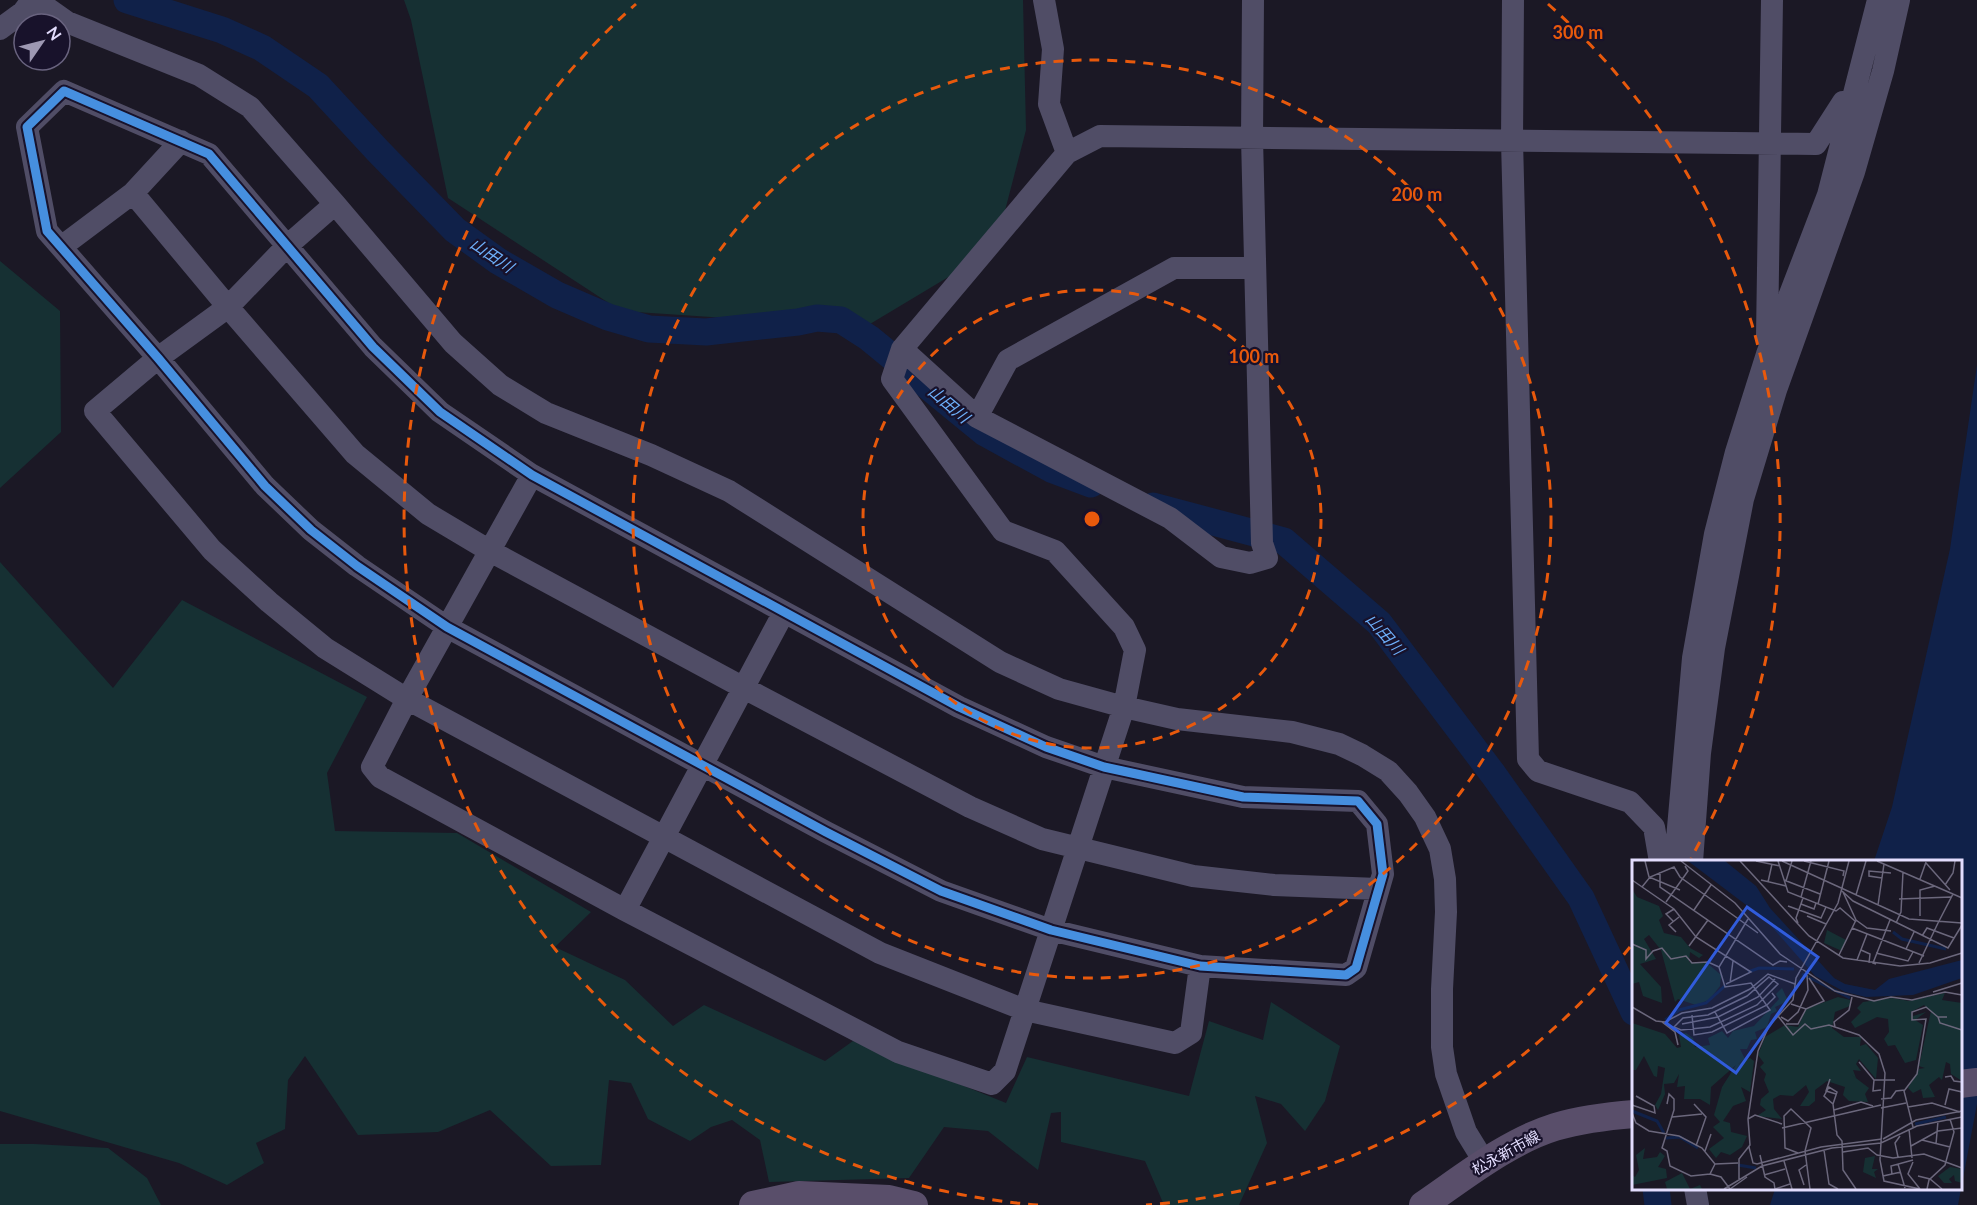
<svg xmlns="http://www.w3.org/2000/svg" width="1977" height="1205" viewBox="0 0 1977 1205" font-family="Lato,'Noto Sans JP',sans-serif">
  <rect width="100%" height="100%" fill="#1b1825"/>
  <path fill="#163033" d="M 404,0 L 1023,0 L 1026,130 L 995,249 L 865,327 L 621,311 L 448,198 L 411,20 Z
    M 0,261 L 60,311 L 61,432 L 0,488 Z
    M 0,562 L 113,688 L 182,600 L 367,697 L 327,773 L 335,831 L 457,833 L 591,912 L 555,947 L 625,980 L 673,1026 L 704,1005 L 825,1061 L 853,1041 L 1006,1103 L 1027,1057 L 1189,1096 L 1209,1021 L 1263,1040 L 1271,1002 L 1340,1046 L 1325,1101 L 1305,1131 L 1281,1104 L 1255,1096 L 1267,1143 L 1239,1205 L 1164,1205 L 1145,1161 L 1061,1142 L 1061,1112 L 1051,1113 L 1038,1170 L 988,1131 L 944,1127 L 909,1178 L 769,1182 L 760,1140 L 732,1120 L 711,1127 L 690,1141 L 648,1119 L 631,1083 L 609,1080 L 601,1165 L 551,1166 L 490,1110 L 438,1132 L 358,1135 L 305,1056 L 288,1080 L 285,1129 L 256,1143 L 264,1163 L 227,1185 L 179,1163 L 0,1111 Z
    M 0,1144 L 34,1144 L 108,1148 L 147,1178 L 161,1205 L 0,1205 Z"/>
  <path fill="#102149" d="M 1977,365 L 1977,1104 L 1958,1205 L 1770,1205 L 1775,1189 L 1960,1188 L 1960,862 L 1874,861 L 1892,807 L 1950,549 Z"/>
  <g fill="none" stroke-linecap="round" stroke-linejoin="round">
    <path stroke="#102149" stroke-width="27" d="M 127,0 L 222,30 L 262,48 L 318,86 L 378,151 L 455,230 L 498,261 L 557,295 L 608,317 L 649,329 L 706,332 L 798,322 L 817,318 L 841,320 L 869,338 L 985,433 L 1051,469 L 1091,484
      M 1153,506 L 1284,541 L 1379,623 L 1493,774 L 1581,898 L 1634,1012
      M 1656,1188 L 1658,1205"/>
    <path stroke="#504d66" stroke-width="22" d="M 36,0 L 67,22 L 199,75 L 250,107 L 335,204 L 453,343 L 500,385 L 546,413 L 651,455 L 729,491 L 1000,662 L 1059,689 L 1124,707 L 1177,719 L 1292,732 L 1339,744 L 1362,755 L 1388,771 L 1408,793 L 1425,817 L 1440,849 L 1445,879 L 1446,912 L 1442,989 L 1442,1047 L 1446,1074 L 1466,1132 L 1485,1163
      M 1044,0 L 1053,49 L 1049,104 L 1067,153
      M 1513,0 L 1512,141 L 1528,759 L 1538,771 L 1630,802 L 1654,827 L 1660,862
      M 0,29 L 23,12 L 32,0
      M 64,91 L 209,154 L 373,347 L 440,412 L 532,475 L 959,707 L 1046,747 L 1104,767 L 1243,797 L 1358,801 L 1377,824 L 1383,874 L 1356,968 L 1346,975 L 1200,966 L 1051,930 L 941,891 L 826,832 L 447,627 L 357,566 L 311,530 L 265,486 L 158,358 L 47,231 L 27,127 Z
      M 133,193 L 228,307 L 355,454 L 428,514 L 490,551 L 744,688 L 970,807 L 1042,839 L 1193,876 L 1274,885 L 1378,889
      M 335,204 L 287,246 L 228,307 L 158,358 L 95,411 L 212,550 L 269,602 L 325,648 L 407,699 L 880,953 L 1025,1010 L 1175,1043 L 1191,1033 L 1200,966
      M 61,247 L 133,193 L 181,141
      M 1767,337 L 1772,0
      M 902,349 L 977,417 L 1170,518 L 1221,557 L 1250,563 L 1267,558 L 1262,543 L 1252,138 L 1253,0
      M 977,417 L 1008,360 L 1174,268 L 1255,268
      M 532,475 L 407,699 L 372,767 L 380,777 L 625,910 L 898,1052 L 992,1084 L 1005,1071 L 1124,707 L 1135,650 L 1124,627 L 1055,551 L 1003,531 L 892,379 L 902,349 L 1067,153 L 1100,136 L 1816,144 L 1843,102 L 1852,103
      M 1675,862 L 1693,658 L 1715,534 L 1736,452 L 1767,354 L 1828,195 L 1878,0
      M 1692,862 L 1700,753 L 1714,648 L 1743,499 L 1776,390 L 1854,172 L 1883,71 L 1899,0
      M 625,910 L 784,612
      M 1695,1188 L 1698,1205"/>
    <path stroke="#594e6a" stroke-width="28" d="M 1960,1084 L 1977,1082
      M 753,1205 L 799,1195 L 889,1199 L 914,1205
      M 1423,1205 C 1464,1177 1507,1142 1555,1127 C 1579,1120 1608,1116 1634,1114"/>
    <defs>
      <path id="cycleway" d="M 64,91 L 209,154 L 373,347 L 440,412 L 532,475 L 959,707 L 1046,747 L 1104,767 L 1243,797 L 1358,801 L 1377,824 L 1383,874 L 1356,968 L 1346,975 L 1200,966 L 1051,930 L 941,891 L 826,832 L 447,627 L 357,566 L 311,530 L 265,486 L 158,358 L 47,231 L 27,127 Z"/>
    </defs>
    <use href="#cycleway" stroke="#18122b" stroke-width="13"/>
    <use href="#cycleway" stroke="#468fdf" stroke-width="9"/>
  </g>
  <g fill="none" stroke="#e8590c" stroke-width="3" stroke-dasharray="10 8">
    <circle cx="1092" cy="519" r="229"/>
    <circle cx="1092" cy="519" r="459"/>
    <path d="M1630 947A688 688 0 0 1 1146 1205M1038 1205A688 688 0 0 1 636 4M1548 4A688 688 0 0 1 1691 858"/>
  </g>
  <g text-anchor="middle" stroke-width="4.5" stroke-linejoin="round" paint-order="stroke">
    <g font-size="15" fill="#e3ddfe" stroke="#18122b">
      <text transform="translate(1506 1153) rotate(-29)" y="5">松永新市線</text>
    </g>
    <g font-size="16" font-style="italic" fill="#6eb0fb" stroke="#18122b">
      <text transform="translate(492 255) rotate(34)" y="6">山田川</text>
      <text transform="translate(949 404) rotate(40)" y="6">山田川</text>
      <text transform="translate(1385 634) rotate(49)" y="6">山田川</text>
    </g>
  </g>
  <g transform="translate(1632 860)">
    <rect width="330" height="330" fill="#1b1825"/>
    <path d="M 0,29 L 5,37 L 27,46 L 31,56 L 27,60 L 32,73 L 49,77 L 58,88 L 71,95 L 67,98 L 58,92 L 57,102 L 75,103 L 89,115 L 88,126 L 77,140 L 64,145 L 46,139 L 43,142 L 29,90 L 17,75 L 12,79 L 24,99 L 8,104 L 29,127 L 30,143 L 11,136 L 7,122 L 0,124 ZM 195,70 L 214,80 L 210,91 L 192,83 ZM 150,128 L 156,141 L 143,147 L 145,151 L 139,154 L 135,167 L 123,172 L 125,179 L 119,180 L 115,189 L 108,189 L 113,199 L 106,204 L 118,198 L 122,201 L 118,232 L 109,227 L 114,241 L 101,246 L 91,261 L 98,263 L 99,272 L 115,276 L 110,287 L 98,295 L 89,292 L 84,298 L 77,289 L 92,278 L 81,267 L 88,262 L 82,255 L 90,227 L 104,205 L 79,227 L 78,245 L 68,239 L 52,239 L 53,226 L 45,227 L 47,214 L 42,223 L 32,224 L 33,234 L 26,250 L 23,245 L 29,234 L 33,208 L 26,206 L 25,217 L 22,216 L 12,196 L 4,210 L 0,210 L 0,163 L 33,174 L 45,188 L 49,187 L 47,175 L 54,173 L 61,178 L 63,187 L 78,185 L 76,178 L 90,171 L 96,178 L 101,171 L 122,166 L 147,139 L 144,134 ZM 313,133 L 310,140 L 330,143 L 330,221 L 319,214 L 318,204 L 314,202 L 310,220 L 307,217 L 297,225 L 303,237 L 291,238 L 289,229 L 281,233 L 276,228 L 287,209 L 293,208 L 287,206 L 299,151 L 292,145 L 279,152 L 281,156 L 294,152 L 283,160 L 291,165 L 284,200 L 273,203 L 263,185 L 256,186 L 252,179 L 257,172 L 256,159 L 245,157 L 223,168 L 219,162 L 229,152 L 225,148 L 231,142 L 260,138 L 277,141 ZM 206,137 L 218,140 L 218,146 L 203,152 L 200,168 L 212,177 L 229,177 L 228,186 L 234,184 L 246,198 L 244,219 L 227,199 L 224,204 L 229,211 L 221,210 L 224,218 L 216,212 L 237,228 L 233,234 L 236,242 L 217,241 L 211,235 L 213,227 L 195,221 L 183,230 L 183,241 L 177,246 L 168,246 L 177,232 L 174,225 L 161,236 L 148,235 L 141,239 L 142,249 L 150,259 L 125,256 L 134,250 L 128,245 L 129,239 L 137,232 L 132,220 L 134,214 L 128,207 L 132,203 L 126,195 L 133,177 L 153,165 L 166,167 L 174,149 ZM 13,288 L 11,299 L 25,297 L 28,292 L 33,296 L 26,307 L 34,309 L 35,318 L 0,325 L 0,315 L 3,317 L 7,310 L 4,295 ZM 243,296 L 240,309 L 246,309 L 242,312 L 244,318 L 231,312 L 233,298 ZM 318,307 L 330,309 L 330,323 L 323,321 L 322,315 L 317,319 L 320,323 L 312,323 L 306,316 ZM 50,313 L 58,329 L 68,325 L 70,329 L 35,329 L 33,322 Z" fill="#163033"/>
    <path d="M 56,1 L 93,1 L 124,26 L 138,48 L 202,118 L 213,124 L 243,130 L 257,119 L 330,100 L 330,118 L 281,135 L 234,137 L 213,132 L 183,116 L 134,60 Z" fill="#102149"/>
    <path fill="none" stroke="#102149" stroke-width="3" d="M 261,72 L 270,79 L 314,89M 116,112 L 127,108 L 162,109M 170,114 L 218,138M 33,160 L 47,150 L 74,143 L 94,125M 0,251 L 25,261 L 32,273M 283,264 L 314,257M 34,278 L 48,277 L 66,288M 106,305 L 124,308"/>
    <path fill="none" stroke="#6b677c" stroke-width="1.5" d="M 13,1 L 17,17 L 48,30M 49,1 L 103,43 L 148,94 L 203,131 L 242,141 L 259,137 L 280,140 L 313,132 L 330,135M 108,1 L 177,76 L 211,98 L 268,106 L 298,103 L 330,93M 124,1 L 148,6M 146,1 L 156,32 L 204,51 L 208,48 L 223,61M 150,1 L 277,59 L 330,63M 172,1 L 212,11 L 211,16M 245,1 L 321,34M 294,3 L 318,30M 28,12 L 28,27 L 141,105 L 148,101 L 155,102M 250,18 L 237,16 L 237,11 L 259,13M 288,19 L 294,2M 0,20 L 42,49 L 64,77 L 119,112 L 94,124M 129,20 L 154,26M 152,20 L 188,34M 154,21 L 160,1M 136,22 L 140,4M 313,25 L 321,13 L 323,1M 10,27 L 18,17 L 42,7 L 48,17 L 126,73M 210,31 L 221,41 L 316,88 L 330,65M 224,35 L 234,1M 169,37 L 179,1M 267,39 L 319,37M 34,42 L 56,11 L 53,6M 169,44 L 182,49 L 184,43M 186,44 L 197,1M 246,45 L 252,4M 156,46 L 189,58 L 194,47M 62,50 L 79,25M 175,56 L 194,64M 288,56 L 288,30 L 303,26M 224,60 L 235,68 L 259,71M 41,61 L 34,54 L 42,49M 166,63 L 164,58 L 171,38M 264,63 L 269,52 L 271,12M 306,63 L 321,34 L 330,38M 220,68 L 292,96M 44,72 L 37,65 L 47,57M 290,76 L 295,68 L 322,78M 0,84 L 14,90 L 14,99 L 21,91 L 30,88 L 39,99 L 54,96 L 60,103 L 76,102 L 87,107M 57,86 L 76,60M 274,89 L 282,72M 229,90 L 238,94 L 237,103M 244,93 L 276,101 L 281,92M 207,95 L 224,60 L 211,32M 225,100 L 235,74M 287,103 L 306,63M 244,104 L 241,103 L 258,60M 137,117 L 146,124 L 125,145 L 78,167 L 49,170 L 42,167 L 51,158 L 76,155 L 115,136 ZM 98,123 L 101,101M 301,132 L 330,123M 159,144 L 174,149 L 192,141 L 177,118M 0,147 L 24,161 L 33,162 L 50,153 L 80,148 L 118,129 L 136,114 L 163,124M 83,152 L 95,173 L 138,150 L 119,123 L 93,127 L 87,107 L 116,59M 60,155 L 62,175 L 80,172 L 135,145 L 143,137 L 140,133M 146,156 L 161,175 L 173,164 L 179,169 L 197,165 L 227,175 L 247,194 L 253,213 L 248,300 L 252,321 L 288,329M 149,157 L 156,161 L 166,152 L 176,130 L 175,115M 306,157 L 308,163 L 330,170M 30,162 L 43,172 L 46,185M 50,164 L 86,157 L 126,137 L 143,119M 154,164 L 166,164 L 174,149M 203,167 L 202,162 L 217,150 L 220,137M 227,202 L 242,220 L 241,231 L 249,230M 313,217 L 319,216 L 322,221 L 330,222M 198,219 L 194,231 L 204,234M 242,220 L 263,220M 249,239 L 259,238 L 264,231 L 273,230M 35,244 L 37,234 L 42,239 L 42,250 L 30,288 L 35,291 L 38,306 L 59,316 L 78,314M 62,244 L 74,257 L 64,286M 201,244 L 205,232 L 197,227 L 192,236 L 201,244 L 205,275 L 210,281 L 211,310 L 224,329M 0,245 L 23,253 L 22,246 L 4,236M 313,245 L 317,229 L 330,232M 276,247 L 300,243 L 328,252M 249,248 L 274,243M 202,250 L 229,242 L 241,246M 0,253 L 4,263 L 17,271 L 47,276 L 70,288 L 83,304M 40,257 L 70,254M 116,259 L 123,255 L 150,264M 281,267 L 272,231 L 285,214 L 294,159 L 280,160 L 280,152 L 294,147 L 306,157 L 315,157M 150,268 L 249,245M 277,269 L 280,298M 251,279 L 284,260 L 330,251M 290,280 L 318,287M 304,284 L 306,261M 279,286 L 306,271 L 330,268M 117,287 L 121,303 L 125,304 L 189,287 L 250,279M 192,290 L 197,324 L 206,329M 73,291 L 79,274M 211,292 L 236,288 L 245,295 L 261,298 L 292,294 L 330,308M 166,293 L 153,288 L 152,256 L 159,249 L 179,268 L 173,291 L 178,329M 128,295 L 133,317 L 142,323 L 143,329 L 158,324M 266,297 L 263,283 L 268,276M 152,301 L 160,329M 281,302 L 276,314 L 288,329M 83,304 L 78,314 L 89,317 L 98,329M 83,304 L 106,303M 266,304 L 273,328M 260,314 L 259,306 L 281,300M 132,315 L 153,309M 251,316 L 269,312M 286,316 L 298,319 L 310,329M 107,319 L 107,299 L 118,285 L 116,259 L 126,191 L 137,166 L 161,140 L 164,118 L 206,43 L 217,1M 172,325 L 167,310 L 174,305M 92,329 L 130,306 L 200,288 L 249,283 L 285,266 L 330,257M 98,329 L 115,317M 295,329 L 297,320 L 313,305 L 322,272 L 318,259"/>
    <path fill="#315cdc" fill-opacity="0.15" stroke="#315cdc" stroke-width="3" d="M 115,47 L 186,97 L 104,213 L 34,163 Z"/>
    <rect width="330" height="330" fill="none" stroke="#e3ddfe" stroke-width="3"/>
  </g>
  <circle cx="1092" cy="519" r="9" fill="#e8590c" stroke="#18122b" stroke-width="3"/>
  <g font-size="18" text-anchor="middle" font-weight="bold" fill="#e8590c" stroke="#18122b" stroke-width="4.5" stroke-linejoin="round" paint-order="stroke">
    <text x="1578" y="39">300 m</text>
    <text x="1417" y="201">200 m</text>
    <text x="1254" y="363">100 m</text>
  </g>
  <g transform="translate(42 42) rotate(55)"><circle r="28" fill="#18122b" stroke="#69637f" stroke-width="1.5"/>
  <path d="M0-4.5L10 22L0 15L-10 22Z" fill="#9d98b2"/>
  <text y="-9" font-size="16" font-weight="bold" text-anchor="middle" fill="#e3ddfe">N</text>
  </g>
</svg>
